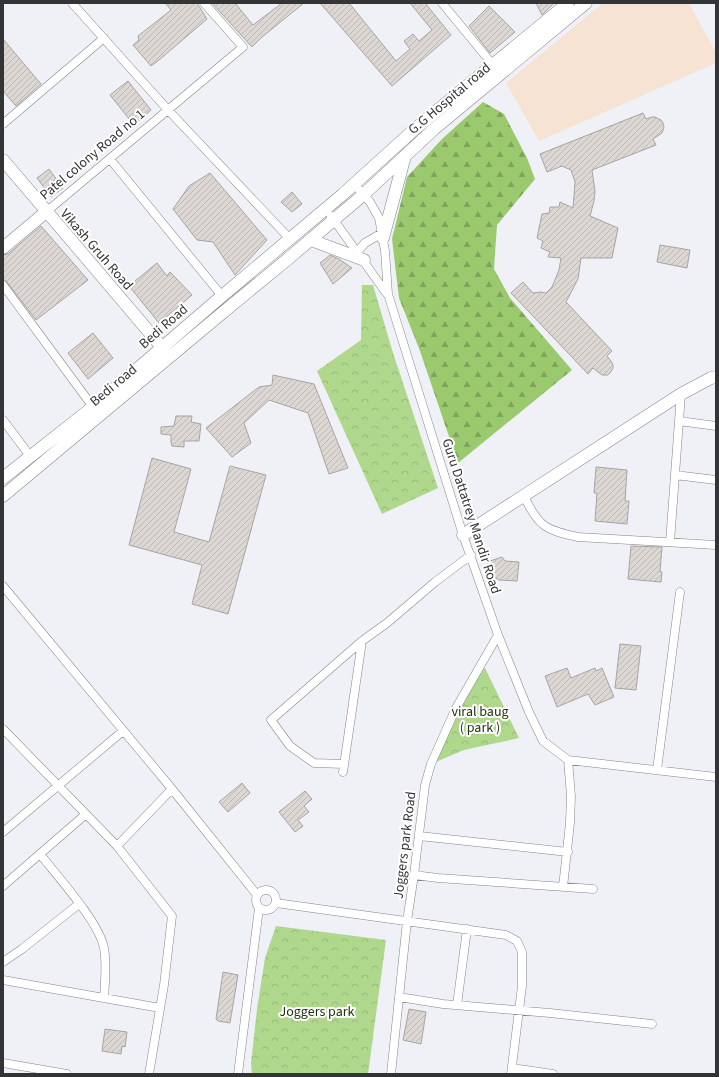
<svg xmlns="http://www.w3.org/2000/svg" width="719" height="1077" viewBox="0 0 719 1077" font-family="'Source Sans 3',sans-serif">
  <defs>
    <pattern id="forest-firs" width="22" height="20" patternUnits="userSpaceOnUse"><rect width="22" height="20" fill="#9ac96e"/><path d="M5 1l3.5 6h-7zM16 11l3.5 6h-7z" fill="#7ea45b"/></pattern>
    <pattern id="park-crowns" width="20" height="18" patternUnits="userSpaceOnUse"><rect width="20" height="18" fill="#b0d88d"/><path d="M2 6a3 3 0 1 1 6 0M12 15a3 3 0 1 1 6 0" fill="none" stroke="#98ba7a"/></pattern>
    <pattern id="building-hatch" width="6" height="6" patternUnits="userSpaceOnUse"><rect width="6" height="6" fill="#dcd7d3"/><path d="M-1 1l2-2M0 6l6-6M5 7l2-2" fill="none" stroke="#bdb9b6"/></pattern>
  </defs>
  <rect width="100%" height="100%" fill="#eff1f7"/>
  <path fill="#f7e3d4" d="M 603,3 L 689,3 L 716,53 L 716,63 L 539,141 L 506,83 Z"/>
  <path fill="url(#forest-firs)" d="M 483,102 L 504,114 L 527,158 L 535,179 L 497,225 L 494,269 L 510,298 L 572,370 L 458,463 L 420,351 L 399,298 L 392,239 L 407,177 L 442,139 Z"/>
  <path fill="url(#park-crowns)" d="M 362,285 L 373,285 L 393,353 L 438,488 L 382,514 L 317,371 L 361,340 Z
    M 485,668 L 519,738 L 464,750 L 431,764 L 463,697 Z
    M 276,926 L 386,940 L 368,1074 L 252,1074 L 251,1063 L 257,1009 L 265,958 Z"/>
  <path fill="url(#building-hatch)" stroke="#a9a4a1" d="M 165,3 L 197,3 L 207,19 L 159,60 L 151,66 L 133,45 L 139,40 L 138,36 L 171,10 Z
    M 212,3 L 235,3 L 253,25 L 282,3 L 304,3 L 262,37 L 252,47 Z
    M 320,3 L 349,3 L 396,61 L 410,49 L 404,41 L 413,34 L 419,41 L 432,30 L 410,3 L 425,3 L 451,35 L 392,86 Z
    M 536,3 L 554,3 L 542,15 Z
    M 489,6 L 515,32 L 490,53 L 469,26 Z
    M 3,39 L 41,84 L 16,106 L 3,91 Z
    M 128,81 L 151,110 L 134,125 L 110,95 Z
    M 643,113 L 646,119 L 652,117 L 655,117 L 661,120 L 663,123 L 664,127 L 662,133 L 653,139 L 656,145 L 592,170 L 595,191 L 594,201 L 590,216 L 618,228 L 612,258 L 581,258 L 578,279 L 566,302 L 612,351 L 607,356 L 613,364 L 613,368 L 610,373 L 608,375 L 602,375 L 593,368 L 588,374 L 511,293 L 523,282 L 533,293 L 541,292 L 546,293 L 552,287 L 559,270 L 561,258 L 548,257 L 550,252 L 541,248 L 543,241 L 537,238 L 542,214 L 549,213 L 550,207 L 559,207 L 560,202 L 573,208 L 575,182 L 571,170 L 562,166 L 547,172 L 540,154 Z
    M 49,169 L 63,188 L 51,197 L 37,178 Z
    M 210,173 L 267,240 L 235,275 L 213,242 L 197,240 L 173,209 L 189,186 Z
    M 292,192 L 302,204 L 292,212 L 281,202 Z
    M 41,226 L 88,280 L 36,320 L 7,282 L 3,279 L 3,255 L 8,254 Z
    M 660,245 L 690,250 L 687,268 L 657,262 Z
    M 330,255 L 339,259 L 352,268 L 333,284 L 320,263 Z
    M 157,263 L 167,276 L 170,272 L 192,295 L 159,323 L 129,286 Z
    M 93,333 L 113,358 L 88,379 L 68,353 Z
    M 273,375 L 314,384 L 348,468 L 329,474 L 308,413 L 269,400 L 244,423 L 251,443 L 232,457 L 206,428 L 259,387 L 272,385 Z
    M 176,416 L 192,416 L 191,422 L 201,424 L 199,441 L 184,441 L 184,447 L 172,446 L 171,442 L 171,435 L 161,434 L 161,427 L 174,426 Z
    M 152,458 L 191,469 L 174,532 L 209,542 L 230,466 L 266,475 L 228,614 L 192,604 L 202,565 L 129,545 Z
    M 596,467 L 627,470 L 625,501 L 629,501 L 627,524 L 595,521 L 597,493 L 594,493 Z
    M 631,546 L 662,547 L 660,572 L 662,572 L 661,582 L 628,579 Z
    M 502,557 L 505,561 L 519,562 L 517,581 L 499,580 L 494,577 L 487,562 Z
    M 620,644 L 641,646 L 636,690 L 615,688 Z
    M 567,668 L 571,678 L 595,668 L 596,671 L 602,668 L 614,697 L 595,705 L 588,694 L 557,707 L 545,676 Z
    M 242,783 L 250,793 L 228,812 L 219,802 Z
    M 305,791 L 312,799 L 304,806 L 309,812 L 298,820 L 303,826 L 295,832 L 279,812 Z
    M 223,972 L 238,975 L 230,1023 L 218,1021 L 216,1019 Z
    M 409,1009 L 426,1012 L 421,1044 L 403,1040 Z
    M 105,1029 L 127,1032 L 125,1047 L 122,1046 L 121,1054 L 102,1051 Z"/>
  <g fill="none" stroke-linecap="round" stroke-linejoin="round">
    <defs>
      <path id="street" d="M 72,3 L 168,110 L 290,239
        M 442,3 L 493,65
        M 3,124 L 104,38
        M 110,159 L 222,296
        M 354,184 L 370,202 L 379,218 L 385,251 L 388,294 L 463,535 L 498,635 L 529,712 L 543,741 L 568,760 L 716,777
        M 46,212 L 243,47 L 204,3
        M 331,216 L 387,294
        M 358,251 L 365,243 L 382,233
        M 3,285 L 93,407
        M 3,420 L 30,456
        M 679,421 L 716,426
        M 675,475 L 716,480
        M 524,496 C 538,526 545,530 578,537 L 716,545
        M 670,542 L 681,394
        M 3,586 L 172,789 L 257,895
        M 3,729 L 117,846 L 172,916 L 164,985 L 149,1074
        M 344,764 L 314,763 L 290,746 L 271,720 L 362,641 L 387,623 L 435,582 L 471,555
        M 657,770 L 680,592
        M 343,772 L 362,641
        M 3,832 L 123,731
        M 419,836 L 568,852
        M 117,846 L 172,789
        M 40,854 C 58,877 99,922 104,948 C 107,964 105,982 104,998
        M 414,875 L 438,878 L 593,889
        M 3,886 L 86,814
        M 563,887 L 570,823 L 571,796 L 568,760
        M256 900a10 10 0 1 1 20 0a10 10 0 1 1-20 0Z
        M 276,903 L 506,935 L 517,941 L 522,952 L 522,986 L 511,1074
        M 3,962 L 22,949 L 79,904
        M 3,980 L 160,1008
        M 399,997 L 443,1004 L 550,1013 L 652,1024
        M 457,1005 L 467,929
        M 3,1063 L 67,1074
        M 512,1068 L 553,1074
        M 238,1074 L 259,908
        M 391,1074 L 407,921 L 414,875 L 425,785 L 431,764 L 456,708 L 498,635"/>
      <path id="secondary" d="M 3,160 L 167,353
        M 383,238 L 405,156
        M 311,240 L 364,260
        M 3,248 L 46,212
        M 3,478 L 93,407 L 222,296 L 342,195 L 416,128 L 568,3
        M 3,496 L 221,314 L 289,258 L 363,195 L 434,129 L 586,3
        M 463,535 L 681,394 L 711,378 L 716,377"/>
    </defs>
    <use href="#street" stroke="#83858a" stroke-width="9"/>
    <use href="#secondary" stroke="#83858a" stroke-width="13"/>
    <use href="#street" stroke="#fff" stroke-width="8"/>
    <use href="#secondary" stroke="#fff" stroke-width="12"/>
  </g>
  <g text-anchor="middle" stroke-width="4" stroke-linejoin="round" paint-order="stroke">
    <g font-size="14" fill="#333436" stroke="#fff">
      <text transform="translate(449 98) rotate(-40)" y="5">G.G Hospital road</text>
      <text transform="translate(92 154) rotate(-40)" y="5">Patel colony Road no 1</text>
      <text transform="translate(97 249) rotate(49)" y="5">Vikash Gruh Road</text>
      <text transform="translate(163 326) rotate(-41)" y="5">Bedi Road</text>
      <text transform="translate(113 385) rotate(-40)" y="5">Bedi road</text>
      <text transform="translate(472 516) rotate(72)" y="5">Guru Dattatrey Mandir Road</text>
      <text transform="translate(404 845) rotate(-83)" y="5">Joggers park Road</text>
    </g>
    <g font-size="14" fill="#22340e" stroke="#fff">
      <text x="480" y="716">viral baug<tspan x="480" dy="16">( park )</tspan></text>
      <text x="317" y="1016">Joggers park</text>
    </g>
  </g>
  <rect width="719" height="1077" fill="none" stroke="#333436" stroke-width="8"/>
</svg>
